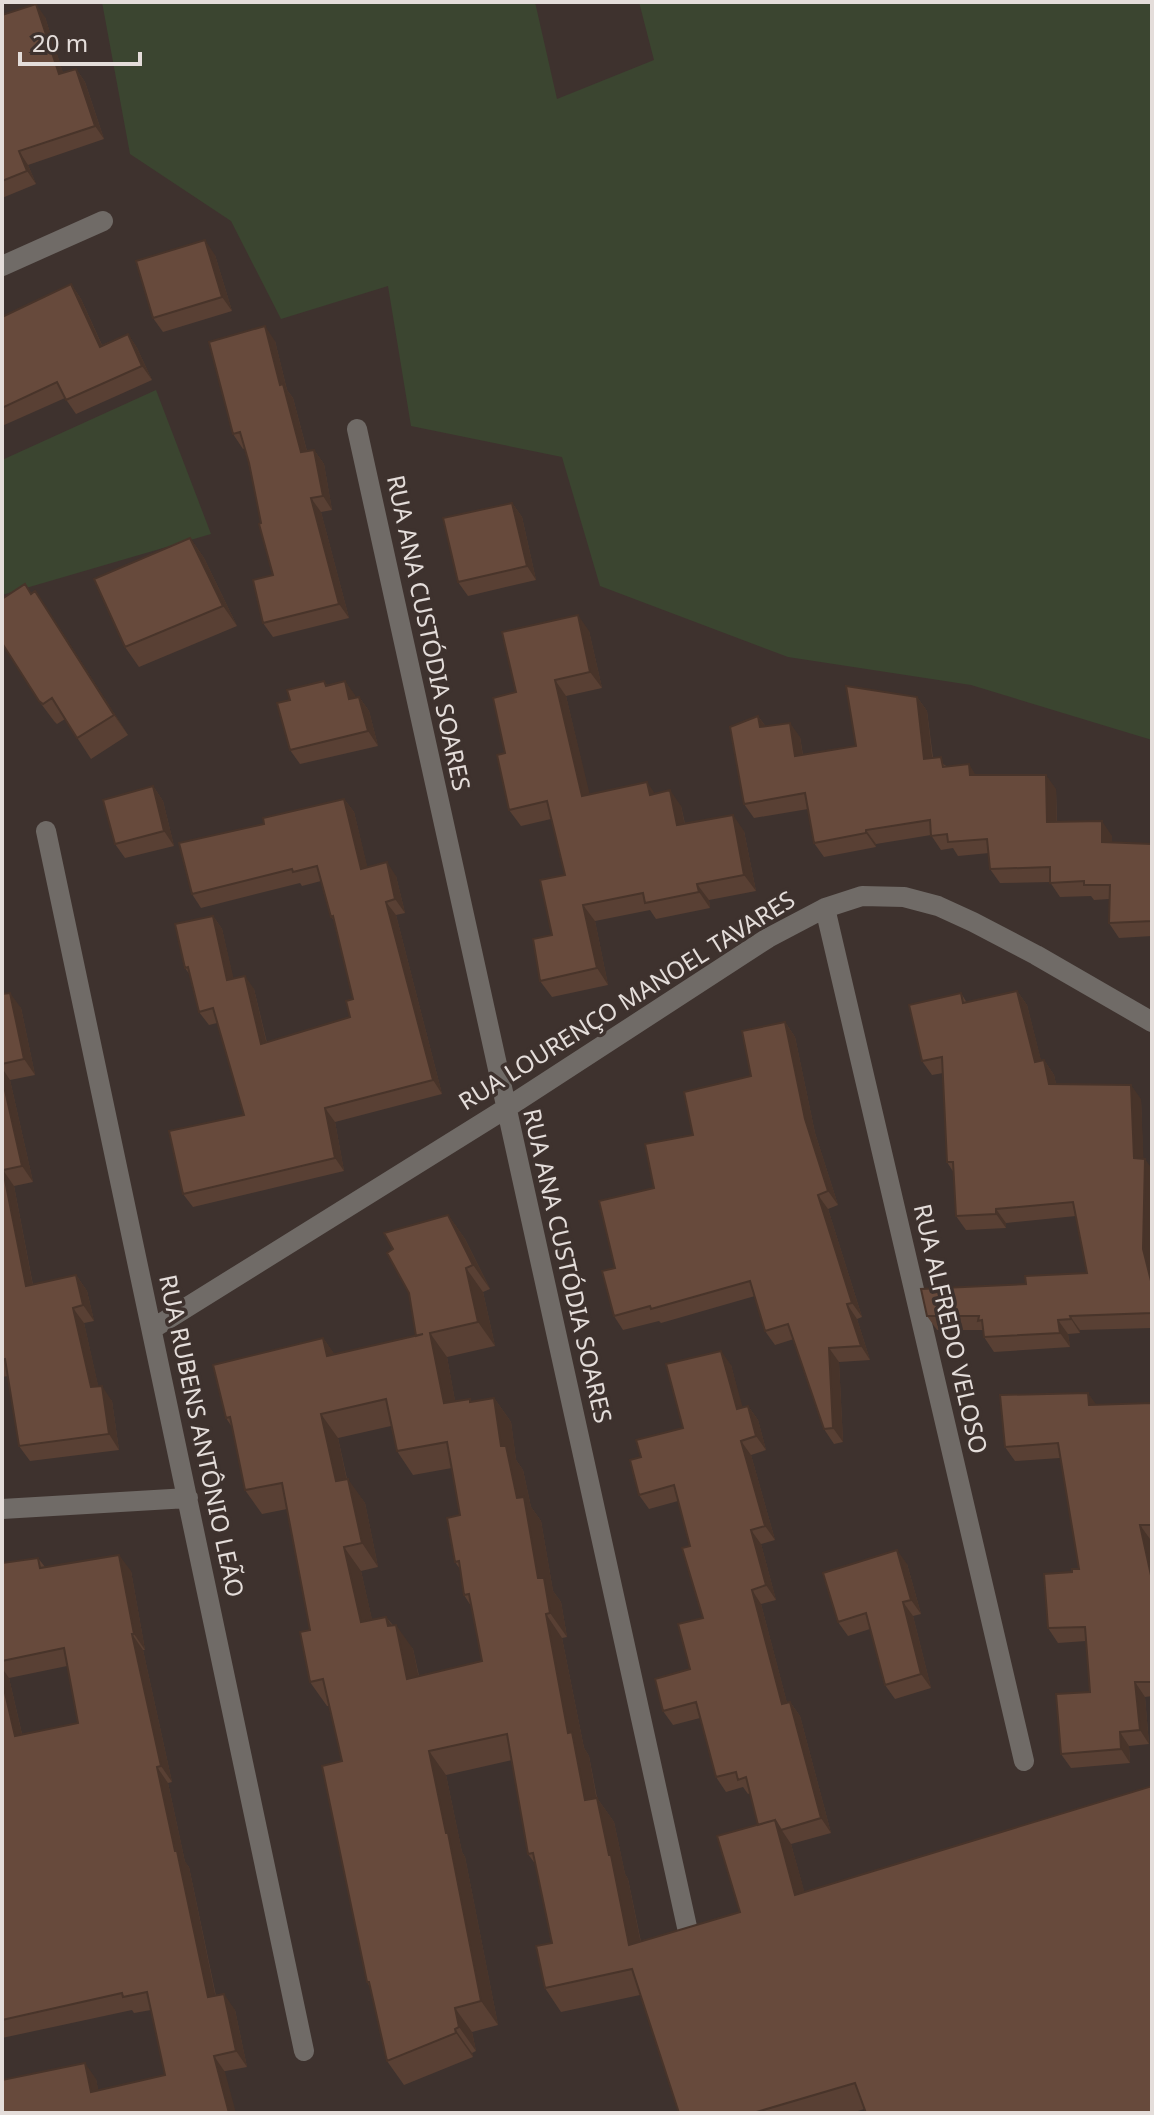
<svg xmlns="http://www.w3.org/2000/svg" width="1154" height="2115" viewBox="0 0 1154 2115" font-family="'Noto Sans',sans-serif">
  <rect width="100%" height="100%" fill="#3e322e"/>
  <path fill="#3b4530" d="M 102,2 L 535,2 L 557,99 L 654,60 L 639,2 L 1152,2 L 1152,740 L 971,685 L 788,657 L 600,586 L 562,457 L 411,426 L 388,286 L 281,319 L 231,221 L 130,154 Z
    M 156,390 L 211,534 L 2,595 L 2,460 Z"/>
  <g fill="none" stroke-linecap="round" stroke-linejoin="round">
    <path stroke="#706b67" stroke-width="20" d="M 2,266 L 103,221
      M 357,429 L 687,1927
      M 46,831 L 304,2051
      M 825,908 L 1024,1761
      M 152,1329 L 505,1109 L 768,938 L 825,908 L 862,896 L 904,897 L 938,906 L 973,922 L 1036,955 L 1152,1022
      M 2,1509 L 188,1498"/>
  </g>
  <path fill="#594034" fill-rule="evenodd" d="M 2,15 L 45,17 L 63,73 L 76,69 L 85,82 L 104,139 L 28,165 L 36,184 L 2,198 Z
    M 215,255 L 232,311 L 163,332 L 153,318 Z
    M 71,284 L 81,299 L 102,345 L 128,334 L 137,348 L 152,380 L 76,414 L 65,398 L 2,426 L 2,317 Z
    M 275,341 L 287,390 L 293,398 L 307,451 L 314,450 L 324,464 L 332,510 L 321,512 L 349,618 L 273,637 L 263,623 L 273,575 L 245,448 L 243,449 L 233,434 Z
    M 512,503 L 522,517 L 536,580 L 468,596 L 458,582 Z
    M 190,538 L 204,558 L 237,626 L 139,667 L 125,647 Z
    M 31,594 L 49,612 L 128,735 L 91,759 L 65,719 L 57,724 L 54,721 L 39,701 Z
    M 589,631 L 602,688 L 566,696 L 589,794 L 655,794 L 681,806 L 685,824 L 744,831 L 756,891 L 709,900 L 710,908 L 656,919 L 650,910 L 595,921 L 608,985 L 552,997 L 540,981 L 552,935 L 565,875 L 551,819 L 521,826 L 509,810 L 516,692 Z
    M 324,681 L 327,685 L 345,681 L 355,697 L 359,697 L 369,711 L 378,746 L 300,764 L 290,750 L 290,700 Z
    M 917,697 L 927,711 L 933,758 L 948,767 L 976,775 L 1056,789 L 1057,822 L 1112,836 L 1112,842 L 1152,844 L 1152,936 L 1119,938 L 1109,923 L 1109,899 L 1094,900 L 1091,896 L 1060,897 L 1050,882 L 1000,883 L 990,869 L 989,853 L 958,856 L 953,848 L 941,850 L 931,835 L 876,844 L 876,847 L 824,857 L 814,843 L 808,809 L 754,818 L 744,804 L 758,716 L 766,727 L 800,737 L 803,755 L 856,746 Z
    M 153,786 L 163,801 L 174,846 L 125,858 L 115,844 Z
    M 344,799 L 354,812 L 367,867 L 396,876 L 405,913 L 396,915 L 442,1094 L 335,1122 L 344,1171 L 193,1207 L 183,1194 L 244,1115 L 217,1023 L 209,1025 L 199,1012 L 190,975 L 185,968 L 213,916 L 222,929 L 233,978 L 254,989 L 267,1043 L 350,1017 L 353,999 L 334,920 L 331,917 L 321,881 L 302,886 L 300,883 L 201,908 L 192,894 L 264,824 Z
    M 1017,991 L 1027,1005 L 1041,1061 L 1044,1060 L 1054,1075 L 1056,1084 L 1141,1099 L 1143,1159 L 1152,1169 L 1152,1328 L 1080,1330 L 1080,1333 L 1068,1334 L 1070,1347 L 994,1352 L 984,1337 L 983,1330 L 937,1330 L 927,1316 L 1026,1284 L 1087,1273 L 1076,1216 L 1006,1223 L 1006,1228 L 966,1230 L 956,1216 L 954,1173 L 947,1162 L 943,1073 L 932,1075 L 922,1061 L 961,993 L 967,1003 Z
    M 2,994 L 21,1008 L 35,1075 L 10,1080 L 33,1182 L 14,1186 L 33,1285 L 76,1275 L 87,1291 L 94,1321 L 84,1323 L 98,1386 L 112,1401 L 119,1450 L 30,1461 L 19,1446 L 8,1376 L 2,1377 Z
    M 785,1022 L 795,1037 L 815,1133 L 838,1205 L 828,1209 L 862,1317 L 857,1319 L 870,1360 L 839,1362 L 843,1442 L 834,1444 L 824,1429 L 794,1339 L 775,1345 L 765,1331 L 755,1296 L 661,1323 L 659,1321 L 623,1330 L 614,1316 L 615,1268 L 654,1188 L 693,1135 L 751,1076 Z
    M 448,1215 L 465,1239 L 490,1289 L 483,1292 L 495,1346 L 447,1357 L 455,1401 L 472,1402 L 494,1398 L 511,1422 L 516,1460 L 523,1470 L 531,1507 L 541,1521 L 553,1591 L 561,1602 L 567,1637 L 562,1638 L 584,1748 L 589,1756 L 597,1798 L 614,1822 L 625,1874 L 628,1879 L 641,1942 L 740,1912 L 758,1825 L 750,1793 L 748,1794 L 743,1787 L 726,1792 L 716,1777 L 700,1718 L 673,1725 L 663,1711 L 690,1669 L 703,1618 L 690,1546 L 678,1501 L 649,1509 L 639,1495 L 641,1457 L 683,1428 L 731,1365 L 742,1408 L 748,1406 L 758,1420 L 766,1450 L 751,1455 L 775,1540 L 761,1544 L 776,1600 L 761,1604 L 787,1703 L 790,1702 L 800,1716 L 831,1833 L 791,1844 L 864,2109 L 852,2113 L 679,2113 L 640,1995 L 561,2012 L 545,1988 L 552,1943 L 536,1865 L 528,1854 L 512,1760 L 446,1775 L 462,1852 L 465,1857 L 498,2025 L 472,2032 L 476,2051 L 472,2053 L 473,2057 L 404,2085 L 387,2061 L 370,1987 L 367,1982 L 342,1761 L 329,1706 L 327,1706 L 310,1682 L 310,1630 L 287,1509 L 262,1514 L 245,1490 L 232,1427 L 226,1418 L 323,1338 L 334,1354 L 416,1336 ZM 391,1426 L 397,1451 L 413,1475 L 452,1468 L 460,1515 L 455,1562 L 460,1569 L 464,1595 L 471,1606 L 482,1661 L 419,1676 L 413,1649 L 386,1617 L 372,1620 L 361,1571 L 378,1567 L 365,1503 L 347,1479 L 338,1438 Z
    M 1152,1403 L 1152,1539 L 1150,1539 L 1152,1547 L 1152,1696 L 1145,1697 L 1149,1744 L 1129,1746 L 1130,1763 L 1071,1768 L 1061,1754 L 1090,1692 L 1086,1641 L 1058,1643 L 1048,1628 L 1072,1572 L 1079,1569 L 1060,1458 L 1015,1461 L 1005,1447 L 1097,1405 Z
    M 38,1558 L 45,1567 L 131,1571 L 145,1650 L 143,1650 L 172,1782 L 168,1783 L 185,1862 L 189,1867 L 216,1996 L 235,2010 L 247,2067 L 2,2113 L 96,2079 L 98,2090 L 165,2075 L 151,2010 L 134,2013 L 132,2010 L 2,2038 L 2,1563 ZM 67,1666 L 78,1723 L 22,1734 L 9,1678 Z
    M 907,1564 L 921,1614 L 913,1616 L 931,1688 L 895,1699 L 885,1685 L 870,1629 L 848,1636 L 838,1622 Z"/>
  <path fill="#48342a" d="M 36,4 L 45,17 L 68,88 L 59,74 Z
    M 76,69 L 85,82 L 104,139 L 95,126 Z
    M 19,151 L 28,165 L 36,184 L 27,171 Z
    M 205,240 L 215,255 L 232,311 L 222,297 Z
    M 71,284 L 81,299 L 109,361 L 100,347 Z
    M 265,326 L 275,341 L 287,390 L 293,398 L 311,467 L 301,452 L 280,385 Z
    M 128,334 L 137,348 L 152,380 L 142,366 Z
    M 314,450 L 324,464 L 332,510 L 323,496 Z
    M 311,498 L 321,512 L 349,618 L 339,604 Z
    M 512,503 L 522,517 L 536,580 L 527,566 Z
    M 190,538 L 204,558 L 237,626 L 223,606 Z
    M 35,591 L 49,612 L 128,735 L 114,715 Z
    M 578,615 L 589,631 L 602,688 L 590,672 Z
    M 555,680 L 566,696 L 594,812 L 582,796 Z
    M 345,681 L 355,695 L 359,713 L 349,699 Z
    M 359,697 L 369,711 L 378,746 L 368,731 Z
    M 917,697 L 927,711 L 934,773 L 924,759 Z
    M 758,716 L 768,730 L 760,727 Z
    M 790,723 L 800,737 L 805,770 L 795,756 Z
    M 969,764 L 978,779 L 970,775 Z
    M 1046,775 L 1056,789 L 1057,837 L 1047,822 Z
    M 647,782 L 658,798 L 650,795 Z
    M 153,786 L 163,801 L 174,846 L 164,831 Z
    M 670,790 L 681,806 L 688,841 L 677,825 Z
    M 344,799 L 354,812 L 371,882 L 361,869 Z
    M 733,815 L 744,831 L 756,891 L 744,875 Z
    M 1102,821 L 1112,836 L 1112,856 L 1102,842 Z
    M 866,830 L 876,844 L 876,847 L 866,833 Z
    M 387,862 L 396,876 L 405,913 L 395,899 Z
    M 697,884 L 709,900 L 710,908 L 699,892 Z
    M 386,902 L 396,915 L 442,1094 L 433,1080 Z
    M 583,905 L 595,921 L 608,985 L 597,968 Z
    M 213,916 L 222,929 L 237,993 L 227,980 Z
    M 245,976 L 254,989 L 270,1058 L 261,1044 Z
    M 1017,991 L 1027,1005 L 1045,1076 L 1035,1062 Z
    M 10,993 L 21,1008 L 35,1075 L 24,1059 Z
    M 785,1022 L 795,1037 L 815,1133 L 838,1205 L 828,1191 L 805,1119 Z
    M 1044,1060 L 1054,1075 L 1059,1098 L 1049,1084 Z
    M 2,1068 L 10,1080 L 33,1182 L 22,1166 L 2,1077 Z
    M 1131,1085 L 1141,1099 L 1144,1172 L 1134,1158 Z
    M 325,1108 L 335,1122 L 344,1171 L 335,1158 Z
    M 1145,1159 L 1152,1169 L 1152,1285 L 1143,1249 Z
    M 3,1170 L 14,1186 L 36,1302 L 26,1286 Z
    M 818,1195 L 828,1209 L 862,1317 L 852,1303 Z
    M 996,1209 L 1006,1223 L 1006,1228 L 996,1214 Z
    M 448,1215 L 465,1239 L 490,1289 L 473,1265 Z
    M 466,1268 L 483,1292 L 495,1346 L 478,1322 Z
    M 76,1275 L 87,1291 L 94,1321 L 83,1305 Z
    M 847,1304 L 857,1319 L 870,1360 L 861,1346 Z
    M 73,1308 L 84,1323 L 102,1403 L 91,1387 Z
    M 1070,1316 L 1080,1330 L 1080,1333 L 1071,1319 Z
    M 1058,1320 L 1068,1334 L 1070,1347 L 1060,1333 Z
    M 430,1333 L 447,1357 L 460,1428 L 444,1403 Z
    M 323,1338 L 340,1362 L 327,1356 Z
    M 829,1348 L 839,1362 L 843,1442 L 833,1428 Z
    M 721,1351 L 731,1365 L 747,1423 L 737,1409 Z
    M 102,1386 L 112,1401 L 119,1450 L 109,1434 Z
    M 1088,1393 L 1098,1407 L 1089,1405 Z
    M 494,1398 L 511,1422 L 516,1460 L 523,1470 L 531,1507 L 541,1521 L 553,1591 L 561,1602 L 567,1637 L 550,1613 L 538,1578 L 501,1446 Z
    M 748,1406 L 758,1420 L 766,1450 L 756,1436 Z
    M 321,1414 L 338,1438 L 352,1505 L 336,1481 Z
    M 741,1441 L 751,1455 L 775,1540 L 765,1526 Z
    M 348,1479 L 365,1503 L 378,1567 L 362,1543 Z
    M 1140,1525 L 1150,1539 L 1152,1547 L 1152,1580 Z
    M 751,1530 L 761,1544 L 776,1600 L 766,1585 Z
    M 344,1547 L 361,1571 L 378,1646 L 361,1622 Z
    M 897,1550 L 907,1564 L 921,1614 L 911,1600 Z
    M 119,1555 L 131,1571 L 145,1650 L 134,1634 Z
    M 752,1590 L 761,1604 L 791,1718 L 782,1704 Z
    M 903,1602 L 913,1616 L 931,1688 L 921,1674 Z
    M 546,1614 L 562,1638 L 584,1748 L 589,1756 L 601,1824 L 585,1800 L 568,1733 Z
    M 386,1617 L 398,1634 L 396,1625 L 413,1649 L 424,1703 L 407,1679 L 388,1626 Z
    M 132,1634 L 143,1650 L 172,1782 L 161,1766 Z
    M 2,1668 L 9,1678 L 26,1752 L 15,1736 L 2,1680 Z
    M 1135,1682 L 1145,1697 L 1149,1744 L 1140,1730 Z
    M 790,1702 L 800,1716 L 831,1833 L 821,1818 Z
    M 1120,1732 L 1129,1746 L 1130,1763 L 1121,1749 Z
    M 429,1751 L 446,1775 L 462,1852 L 465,1857 L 498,2025 L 481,2001 Z
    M 157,1767 L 168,1783 L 185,1862 L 189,1867 L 219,2013 L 208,1997 Z
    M 597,1798 L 614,1822 L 625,1874 L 628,1879 L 646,1969 L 629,1945 Z
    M 775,1820 L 791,1844 L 812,1919 L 795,1895 Z
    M 224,1994 L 235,2010 L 247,2067 L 236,2051 Z
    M 455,2008 L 472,2032 L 476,2051 L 459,2027 Z
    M 455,2029 L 472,2053 L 473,2057 L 456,2033 Z
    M 214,2056 L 225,2072 L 236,2113 L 229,2113 Z
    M 85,2063 L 96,2079 L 102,2108 L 91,2092 Z"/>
  <path fill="#674a3c" stroke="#48342a" stroke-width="2" fill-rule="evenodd" d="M 36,4 L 59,74 L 76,69 L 95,126 L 19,151 L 27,171 L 2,181 L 2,15 Z
    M 205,240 L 222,297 L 153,318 L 136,261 Z
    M 71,284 L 100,347 L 128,334 L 142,366 L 66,400 L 57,382 L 2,408 L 2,317 Z
    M 265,326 L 280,385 L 283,384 L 301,452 L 314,450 L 323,496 L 311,498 L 339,604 L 263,623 L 253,580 L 273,575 L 259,524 L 261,523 L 249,463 L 240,432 L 233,434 L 209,342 Z
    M 512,503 L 527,566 L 458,582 L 443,518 Z
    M 190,538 L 223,606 L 125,647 L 94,579 Z
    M 25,584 L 31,594 L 35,591 L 114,715 L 77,738 L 52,698 L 43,704 L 39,701 L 2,643 L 2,599 Z
    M 578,615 L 590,672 L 555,680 L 582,796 L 647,782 L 650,795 L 670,790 L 677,825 L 733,815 L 744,875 L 697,884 L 699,892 L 645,903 L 643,893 L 583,905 L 597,968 L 540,981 L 533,939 L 552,935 L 540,880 L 565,875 L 547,801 L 509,810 L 497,755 L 505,753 L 493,698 L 516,692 L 502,632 Z
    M 324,681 L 326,686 L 345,681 L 349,699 L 359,697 L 368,731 L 290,750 L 277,703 L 290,700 L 287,690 Z
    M 846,686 L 917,697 L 924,759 L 941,757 L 943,767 L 969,764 L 970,775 L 1046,775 L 1047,822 L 1102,821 L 1102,842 L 1152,844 L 1152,921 L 1109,923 L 1110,885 L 1084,885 L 1084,881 L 1050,883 L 1050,867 L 990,869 L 987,839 L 948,842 L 947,834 L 931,836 L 930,820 L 866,830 L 866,833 L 814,843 L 805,793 L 744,804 L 730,727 L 758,716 L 760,727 L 790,723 L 795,756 L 856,746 Z
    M 153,786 L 164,831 L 115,844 L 103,800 Z
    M 344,799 L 361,869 L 387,862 L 395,899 L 386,902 L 433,1080 L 325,1108 L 335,1158 L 183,1194 L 169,1131 L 244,1115 L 213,1008 L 199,1012 L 188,967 L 185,968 L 175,924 L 213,916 L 227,980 L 245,976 L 261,1044 L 350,1017 L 346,1001 L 353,999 L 333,916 L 331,917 L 317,866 L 293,872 L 292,869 L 192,894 L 179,843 L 264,824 L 263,818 Z
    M 1017,991 L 1035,1062 L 1044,1060 L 1049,1084 L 1131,1085 L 1134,1158 L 1145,1159 L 1143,1249 L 1152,1285 L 1152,1313 L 1070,1316 L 1071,1319 L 1058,1320 L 1060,1333 L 984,1337 L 982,1320 L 978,1321 L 979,1316 L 927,1316 L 921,1289 L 1026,1284 L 1025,1276 L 1087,1273 L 1073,1202 L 996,1209 L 996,1214 L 956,1216 L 953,1162 L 947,1162 L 942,1057 L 922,1061 L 909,1005 L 961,993 L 963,1003 Z
    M 10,993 L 24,1059 L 2,1064 L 2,994 Z
    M 785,1022 L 805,1119 L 828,1191 L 818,1195 L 852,1303 L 847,1304 L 861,1346 L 829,1348 L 833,1428 L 824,1429 L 788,1324 L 765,1331 L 750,1281 L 651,1309 L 650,1306 L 614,1316 L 602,1271 L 615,1268 L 599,1201 L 654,1188 L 645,1144 L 693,1135 L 684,1092 L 751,1076 L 742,1031 Z
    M 2,1077 L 22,1166 L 3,1170 L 26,1286 L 76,1275 L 83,1305 L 73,1308 L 91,1387 L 102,1386 L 109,1434 L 19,1446 L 5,1359 L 2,1360 Z
    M 448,1215 L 473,1265 L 466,1268 L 478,1322 L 430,1333 L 444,1403 L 470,1399 L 470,1402 L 494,1398 L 501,1446 L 506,1446 L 517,1498 L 524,1497 L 538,1578 L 544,1578 L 550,1613 L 546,1614 L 568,1733 L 572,1732 L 585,1800 L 597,1798 L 609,1855 L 611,1855 L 629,1945 L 740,1912 L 717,1836 L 775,1820 L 795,1895 L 1152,1786 L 1152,2113 L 866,2113 L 855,2083 L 753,2113 L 679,2113 L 632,1969 L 545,1988 L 536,1946 L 552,1943 L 533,1853 L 528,1854 L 507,1734 L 429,1751 L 446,1833 L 448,1833 L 481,2001 L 455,2008 L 459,2027 L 455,2029 L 456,2033 L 387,2061 L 369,1982 L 367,1982 L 322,1766 L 342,1761 L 323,1679 L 310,1682 L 300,1632 L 310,1630 L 282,1483 L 245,1490 L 230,1417 L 226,1418 L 213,1365 L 323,1338 L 327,1356 L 423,1334 L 416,1336 L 409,1293 L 387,1253 L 393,1249 L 384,1233 ZM 386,1399 L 397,1451 L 447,1442 L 460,1515 L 447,1518 L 455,1562 L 459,1561 L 464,1595 L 469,1594 L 482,1661 L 407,1679 L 396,1625 L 388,1626 L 386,1617 L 361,1622 L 344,1547 L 362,1543 L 348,1479 L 336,1481 L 321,1414 Z
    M 721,1351 L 737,1409 L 748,1406 L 756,1436 L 741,1441 L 765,1526 L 751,1530 L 766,1585 L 752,1590 L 782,1704 L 790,1702 L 821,1818 L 781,1830 L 775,1820 L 758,1825 L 746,1777 L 738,1780 L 736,1772 L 716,1777 L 696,1702 L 663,1711 L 655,1679 L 690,1669 L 678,1624 L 703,1618 L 682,1548 L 690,1546 L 674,1485 L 639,1495 L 630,1460 L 641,1457 L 636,1440 L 683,1428 L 666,1364 Z
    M 1088,1393 L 1089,1405 L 1152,1403 L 1152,1525 L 1140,1525 L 1152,1580 L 1152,1682 L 1135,1682 L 1140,1730 L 1120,1732 L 1121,1749 L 1061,1754 L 1056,1694 L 1090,1692 L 1085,1627 L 1048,1628 L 1044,1574 L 1072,1572 L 1072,1569 L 1079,1569 L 1058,1443 L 1005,1447 L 1000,1395 Z
    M 897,1550 L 911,1600 L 903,1602 L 921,1674 L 885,1685 L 866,1613 L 838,1622 L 823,1573 Z
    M 119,1555 L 134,1634 L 132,1634 L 161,1766 L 157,1767 L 175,1851 L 177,1851 L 208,1997 L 224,1994 L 236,2051 L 214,2056 L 229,2113 L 2,2113 L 2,2080 L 85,2063 L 91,2092 L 165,2075 L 147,1992 L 123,1997 L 122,1993 L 2,2020 L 2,1680 L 15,1736 L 78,1723 L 64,1648 L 2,1661 L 2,1563 L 38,1558 L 40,1568 Z"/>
  <g text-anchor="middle" stroke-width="7" stroke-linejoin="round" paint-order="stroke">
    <g font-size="24" fill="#e4ddda" stroke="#3e322e">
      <text transform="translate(428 633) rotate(78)" y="8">RUA ANA CUSTÓDIA SOARES</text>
      <text transform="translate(627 1001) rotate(-32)" y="8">RUA LOURENÇO MANOEL TAVARES</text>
      <text transform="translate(567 1266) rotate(77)" y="8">RUA ANA CUSTÓDIA SOARES</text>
      <text transform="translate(950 1329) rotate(77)" y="8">RUA ALFREDO VELOSO</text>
      <text transform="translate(201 1436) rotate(78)" y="8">RUA RUBENS ANTÔNIO LEÃO</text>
    </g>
  </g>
  <rect width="1154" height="2115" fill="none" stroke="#e4ddda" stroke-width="8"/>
  <path d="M20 52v12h120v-12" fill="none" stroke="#e4ddda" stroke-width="4"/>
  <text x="32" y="52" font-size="24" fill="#e4ddda" stroke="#3e322e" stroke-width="6" paint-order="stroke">20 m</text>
</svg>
